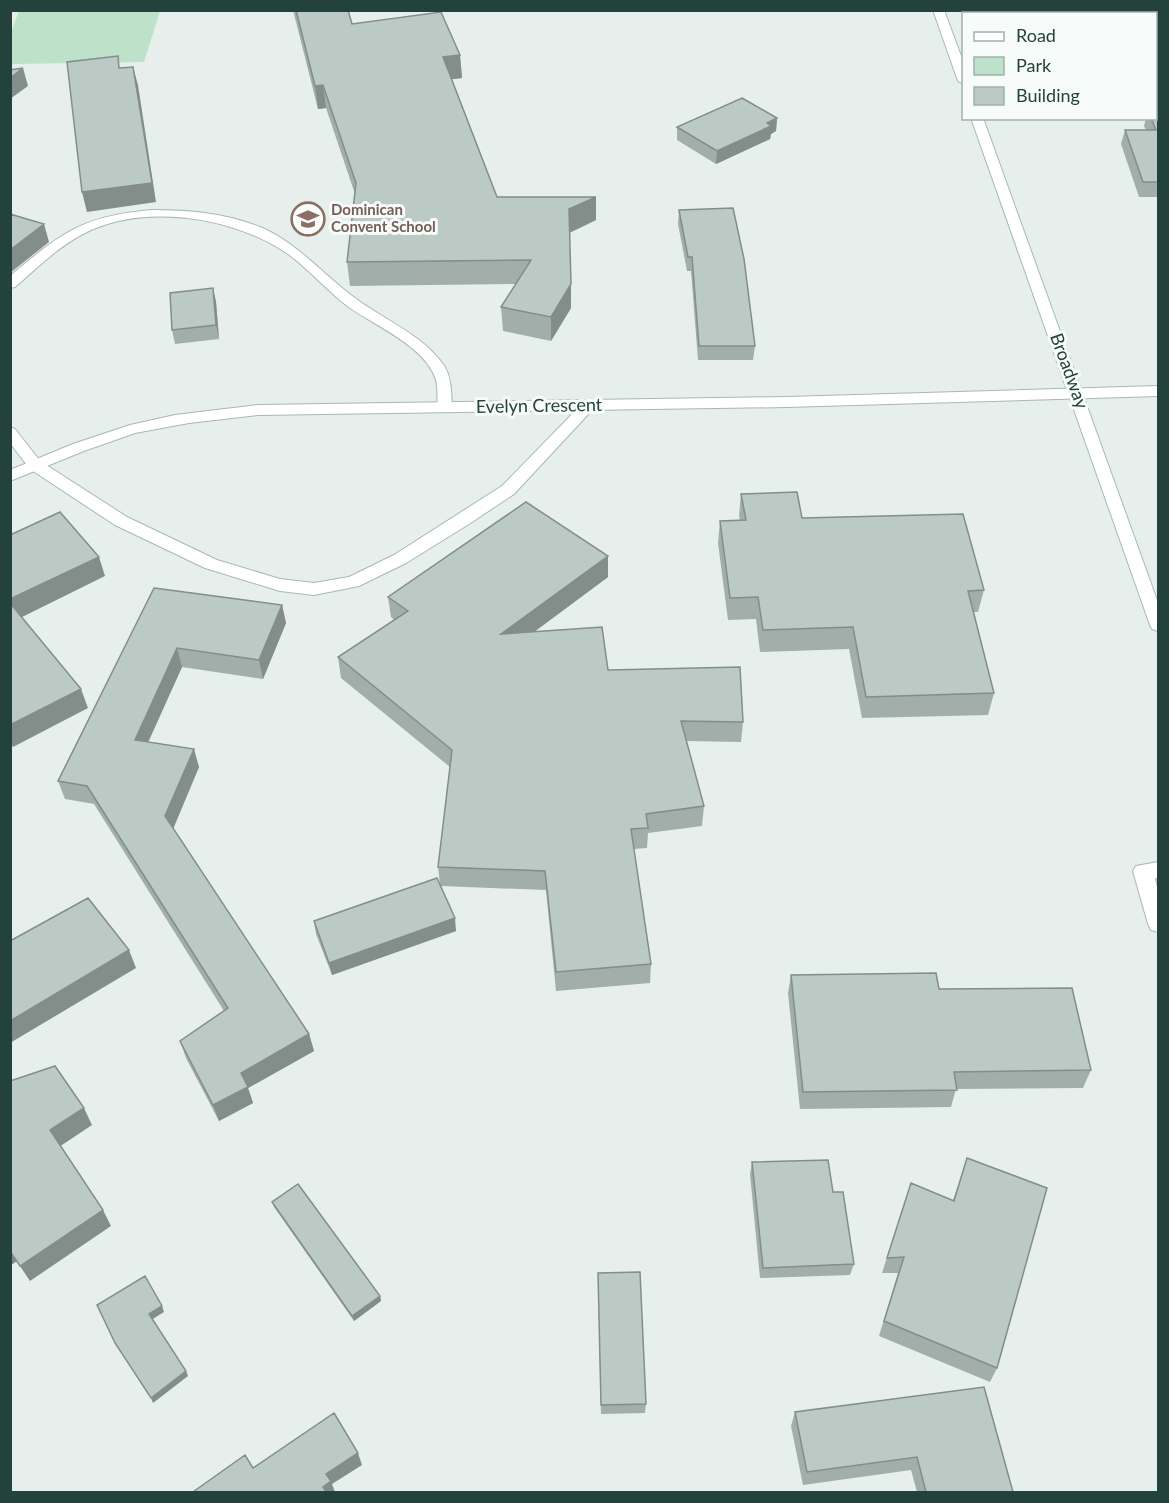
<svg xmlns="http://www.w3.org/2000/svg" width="1169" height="1503" viewBox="0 0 1169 1503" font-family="Lato,sans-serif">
  <rect width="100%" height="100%" fill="#e6efeb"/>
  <path fill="#bee1c9" d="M 19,11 L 160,11 L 144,62 L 11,64 L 11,32 Z"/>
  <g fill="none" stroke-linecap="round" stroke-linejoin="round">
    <defs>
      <path id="lane" d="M 152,210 C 189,210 225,213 260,227 C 298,243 322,274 355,298 C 384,320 424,335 445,367 C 452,380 451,393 452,407 L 450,410 L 445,412 L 438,407 C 437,398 438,388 436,380 C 426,347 376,326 350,308 C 328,292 310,270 288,254 C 235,217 142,202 83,234 C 58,247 37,268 15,287 L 10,288 L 10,276 C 63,232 82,216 152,210 Z
        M 589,400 L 596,405 L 594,408 L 514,494 L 469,524 L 406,563 L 359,586 L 314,595 L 280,591 L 205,568 L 115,525 L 30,469 L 10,443 L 10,427 L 15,429 L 40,461 L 127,517 L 217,560 L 280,579 L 314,583 L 349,577 L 394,555 L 502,486 L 584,402 Z"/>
      <path id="street" d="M 1158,386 L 1158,396 L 787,407 L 258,415 L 189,423 L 135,433 L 84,451 L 10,481 L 10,470 L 73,444 L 130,425 L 175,415 L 258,405 L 787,397 Z
        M 1158,862 L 1158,878 L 1155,878 L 1158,892 L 1158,932 L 1151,930 L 1148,924 L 1133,871 L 1136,866 Z"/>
      <path id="secondary" d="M 933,10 L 944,10 L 964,64 L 964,84 L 958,81 Z
        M 971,118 L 983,118 L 1158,603 L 1158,631 L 1152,629 L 1150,625 Z"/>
    </defs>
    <use href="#lane" stroke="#a8b8b3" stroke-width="2"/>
    <use href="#street" stroke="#a8b8b3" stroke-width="2"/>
    <use href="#secondary" stroke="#a4bbb4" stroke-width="2"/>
    <use href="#lane" fill="#fff" fill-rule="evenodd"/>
    <use href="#street" fill="#fff" fill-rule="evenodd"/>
    <use href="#secondary" fill="#fff" fill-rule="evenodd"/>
  </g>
  <path fill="#a1aea9" d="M 293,10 L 348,10 L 352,24 L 460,55 L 462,78 L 452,79 L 497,197 L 596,220 L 569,233 L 571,308 L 551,341 L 503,331 L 501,307 L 516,284 L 350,286 L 347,262 L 355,194 L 326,108 L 318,109 Z
    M 1089,10 L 1158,10 L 1158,197 L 1139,197 L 1121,144 L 1125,130 L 1146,130 L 1144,126 L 1146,118 L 1155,118 L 1155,14 L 1090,14 Z
    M 777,118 L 776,131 L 771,134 L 770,139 L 716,164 L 677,140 L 677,127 Z
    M 679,210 L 755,346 L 753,360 L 698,360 L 691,271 L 687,271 L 678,224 Z
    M 213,288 L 216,302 L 219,339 L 175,344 L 172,330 Z
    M 741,494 L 984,590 L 978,612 L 974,612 L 994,693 L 988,715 L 862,718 L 849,649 L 760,652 L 756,619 L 728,620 L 718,543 L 720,521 L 740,520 L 739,516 Z
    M 608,556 L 608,577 L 534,632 L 608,670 L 743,722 L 741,742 L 686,741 L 704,806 L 702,826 L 648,833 L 647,848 L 634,849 L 651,964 L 650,983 L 556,991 L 546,890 L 441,886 L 456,931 L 332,975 L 316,934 L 314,921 L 440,884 L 438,867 L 450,767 L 341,678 L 338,657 L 394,620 L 391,617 L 388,597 Z
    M 154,588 L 282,605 L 286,623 L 263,679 L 182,667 L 148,742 L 199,767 L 173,828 L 309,1034 L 314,1051 L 248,1088 L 253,1103 L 219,1121 L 186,1058 L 180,1041 L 224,1011 L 94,804 L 65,799 L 58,781 Z
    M 791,975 L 939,989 L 1091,1070 L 1083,1088 L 956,1089 L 951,1107 L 800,1109 L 788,993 Z
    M 967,1158 L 997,1368 L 990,1382 L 879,1336 L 898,1273 L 882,1273 L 911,1183 L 953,1200 Z
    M 752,1162 L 833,1192 L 854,1264 L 850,1275 L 760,1278 L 750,1174 Z
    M 272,1202 L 380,1296 L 381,1301 L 354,1321 L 274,1207 Z
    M 598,1283 L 646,1404 L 645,1413 L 601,1414 Z
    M 795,1412 L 1013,1492 L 917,1492 L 911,1470 L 803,1485 L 791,1426 Z"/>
  <path fill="#838d8a" d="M 460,55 L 462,78 L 445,80 L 443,57 Z
    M 133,67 L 138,85 L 156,202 L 87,212 L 82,192 Z
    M 23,68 L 28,86 L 10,99 L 10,78 Z
    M 323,85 L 326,108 L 318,109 L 315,86 Z
    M 777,118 L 776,131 L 771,134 L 770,139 L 716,164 L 717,151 L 767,123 Z
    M 596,197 L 596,220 L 569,233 L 569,209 Z
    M 44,224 L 49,242 L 10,273 L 10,250 Z
    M 571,284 L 571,308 L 551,341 L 551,317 Z
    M 213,288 L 216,302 L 219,339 L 216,325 Z
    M 608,556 L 608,577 L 503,655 L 501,634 Z
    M 99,557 L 105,576 L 16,620 L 10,606 L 10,599 Z
    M 282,605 L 286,623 L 263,679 L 259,660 Z
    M 177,648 L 182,667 L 141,758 L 135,740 Z
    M 81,689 L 88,708 L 13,747 L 10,741 L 10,725 Z
    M 194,749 L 199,767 L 171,834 L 165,816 Z
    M 455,918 L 456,931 L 332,975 L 329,963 Z
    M 129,950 L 136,968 L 10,1043 L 10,1021 Z
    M 309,1034 L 314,1051 L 248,1088 L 253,1103 L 219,1121 L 213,1105 L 241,1073 Z
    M 84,1108 L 92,1125 L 59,1147 L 50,1130 Z
    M 103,1210 L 111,1226 L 30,1281 L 20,1266 Z
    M 10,1251 L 17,1261 L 10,1266 Z
    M 380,1296 L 381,1301 L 354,1321 L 352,1316 Z
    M 162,1306 L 164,1312 L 151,1320 L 149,1314 Z
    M 186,1371 L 188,1376 L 153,1403 L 151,1398 Z
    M 358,1453 L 362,1465 L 332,1484 L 335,1492 L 325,1492 L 323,1487 L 326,1474 Z"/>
  <path fill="#bbcac5" stroke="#838d8a" stroke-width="1.5" d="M 296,10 L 348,10 L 352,24 L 441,12 L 460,55 L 443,57 L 497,197 L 596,197 L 569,209 L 571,284 L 551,317 L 501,307 L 531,260 L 347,262 L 356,183 L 323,85 L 315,86 Z
    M 1099,10 L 1158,10 L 1158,99 L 1155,92 L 1155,14 L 1100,14 Z
    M 118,56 L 119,68 L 133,67 L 152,183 L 82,192 L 67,62 Z
    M 23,68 L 10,78 L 10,70 Z
    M 742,98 L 777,118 L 767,123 L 771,126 L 717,151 L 677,127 Z
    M 1155,111 L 1158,111 L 1158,182 L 1143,182 L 1125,130 L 1156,130 L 1151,118 L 1155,118 Z
    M 733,208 L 744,259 L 755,346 L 699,346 L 692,257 L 688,257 L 679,210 Z
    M 10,214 L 44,224 L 10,250 Z
    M 213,288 L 216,325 L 172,330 L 170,293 Z
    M 797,492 L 802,518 L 963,514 L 984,590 L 968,591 L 994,693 L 866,697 L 853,627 L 763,630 L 758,597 L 730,598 L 720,521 L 746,520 L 741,494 Z
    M 526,502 L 608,556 L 501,634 L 602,627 L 608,670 L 740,667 L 743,722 L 681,721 L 704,806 L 646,814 L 648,828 L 631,829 L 651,964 L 556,972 L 545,871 L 438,867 L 452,750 L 338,657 L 408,611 L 388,597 Z
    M 60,512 L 99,557 L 10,599 L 10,535 Z
    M 154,588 L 282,605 L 259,660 L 177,648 L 135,740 L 194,749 L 165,816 L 309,1034 L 241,1073 L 248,1087 L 213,1105 L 180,1041 L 228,1008 L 87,786 L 58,781 Z
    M 10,603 L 81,689 L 10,725 Z
    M 437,878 L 455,918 L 329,963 L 314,921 Z
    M 88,898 L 129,950 L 10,1021 L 10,941 Z
    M 936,973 L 939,989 L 1072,988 L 1091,1070 L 954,1072 L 957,1090 L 803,1092 L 791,975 Z
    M 55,1066 L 84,1108 L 50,1130 L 103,1210 L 20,1266 L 10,1251 L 10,1081 Z
    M 967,1158 L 1047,1188 L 997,1368 L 884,1321 L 904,1257 L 887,1258 L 911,1183 L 954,1201 Z
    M 828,1160 L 833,1192 L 843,1192 L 854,1264 L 763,1268 L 752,1162 Z
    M 298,1184 L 380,1296 L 352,1316 L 272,1202 Z
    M 640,1272 L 646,1404 L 601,1405 L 598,1273 Z
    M 145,1276 L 162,1306 L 149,1314 L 186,1371 L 151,1398 L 115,1343 L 97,1305 Z
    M 984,1387 L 1013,1492 L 926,1492 L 917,1457 L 807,1472 L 795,1412 Z
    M 334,1413 L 358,1453 L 326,1474 L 331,1481 L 323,1487 L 326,1492 L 193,1492 L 245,1455 L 253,1468 Z"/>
  <defs>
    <symbol id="school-ring" viewBox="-11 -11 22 22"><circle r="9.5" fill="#f7fbf9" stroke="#8d6e63" stroke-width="1.5"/><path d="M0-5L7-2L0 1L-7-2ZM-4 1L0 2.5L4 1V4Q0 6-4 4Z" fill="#8d6e63"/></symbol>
  </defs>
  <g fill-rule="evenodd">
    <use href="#school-ring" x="289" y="200" width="38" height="38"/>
  </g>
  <g text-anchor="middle" stroke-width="6" stroke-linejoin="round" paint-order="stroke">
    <g font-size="15" font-weight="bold" fill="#785e54" stroke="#f7fbf9" text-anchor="start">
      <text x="331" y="215">Dominican<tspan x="331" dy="17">Convent School</tspan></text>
    </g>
    <g font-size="18" fill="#24423c" stroke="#f7fbf9">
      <text transform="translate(1069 371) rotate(70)" y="6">Broadway</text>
      <text transform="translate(539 406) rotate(-1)" y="6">Evelyn Crescent</text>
    </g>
  </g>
  <rect width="1169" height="1503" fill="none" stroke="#24423c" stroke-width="24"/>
  <rect x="962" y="12" width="195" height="108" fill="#f7fbf9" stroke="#a3b1ad" stroke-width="1.5"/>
  <rect x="974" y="32" width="30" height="9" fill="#ffffff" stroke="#a3b1ad" stroke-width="1.5"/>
  <text x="1016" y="42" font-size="18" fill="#24423c">Road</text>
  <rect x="974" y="57" width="30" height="18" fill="#bee1c9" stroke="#a3b1ad" stroke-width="1.5"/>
  <text x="1016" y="72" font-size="18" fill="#24423c">Park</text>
  <rect x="974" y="87" width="30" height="18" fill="#bbcac5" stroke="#a3b1ad" stroke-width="1.5"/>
  <text x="1016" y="102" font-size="18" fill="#24423c">Building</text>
</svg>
